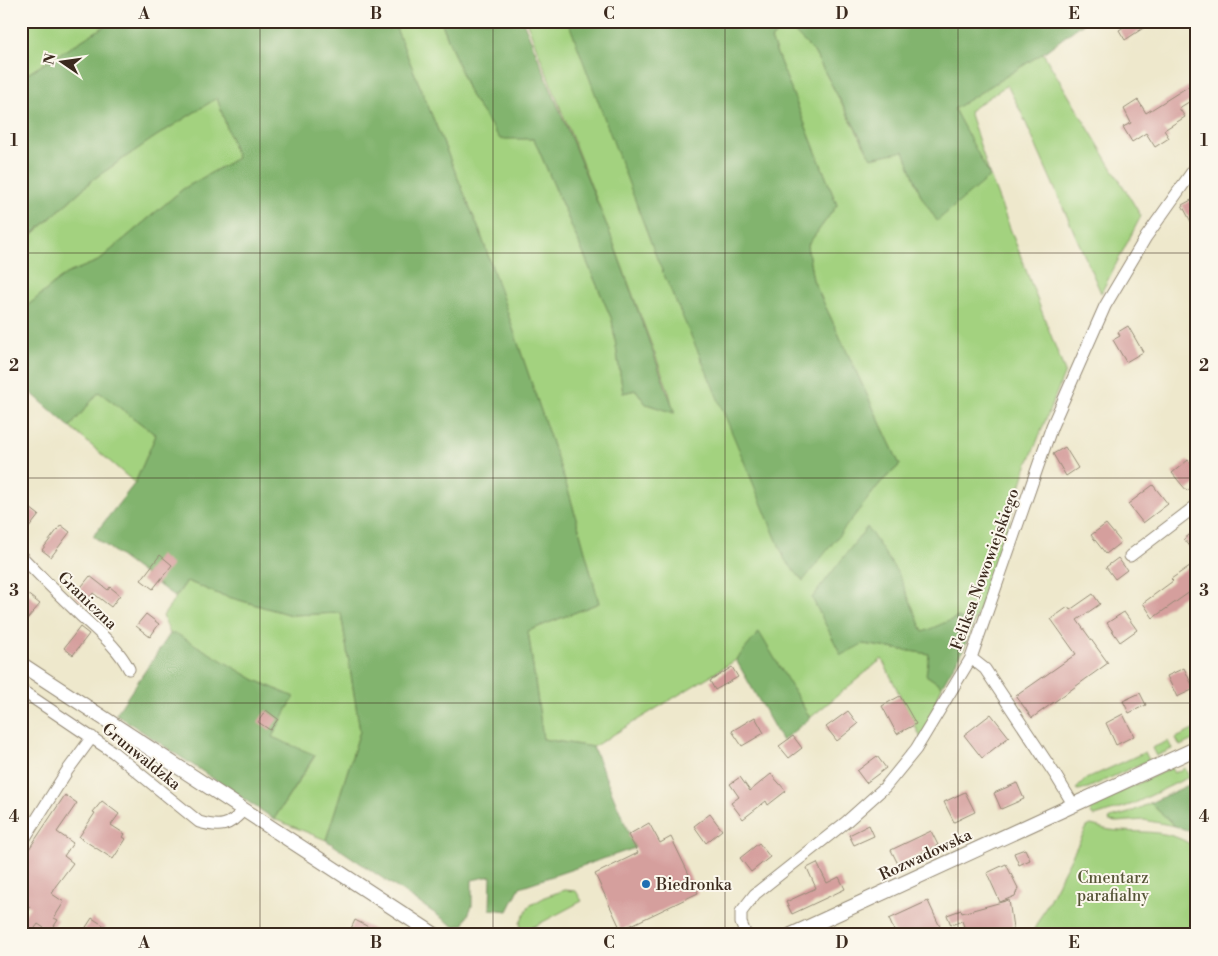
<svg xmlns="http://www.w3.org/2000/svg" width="1218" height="956" viewBox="0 0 1218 956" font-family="'Libre Bodoni',serif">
  <rect width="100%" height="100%" fill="#fbf7ec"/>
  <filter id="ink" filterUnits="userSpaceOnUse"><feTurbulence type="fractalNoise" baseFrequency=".02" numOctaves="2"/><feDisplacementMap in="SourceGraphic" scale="10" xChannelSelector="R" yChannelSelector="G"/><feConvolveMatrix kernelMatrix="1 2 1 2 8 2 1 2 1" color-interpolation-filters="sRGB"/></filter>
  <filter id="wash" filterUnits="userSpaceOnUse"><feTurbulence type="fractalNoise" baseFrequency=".0096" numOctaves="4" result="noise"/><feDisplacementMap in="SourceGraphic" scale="20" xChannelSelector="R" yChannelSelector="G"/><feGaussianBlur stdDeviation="1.12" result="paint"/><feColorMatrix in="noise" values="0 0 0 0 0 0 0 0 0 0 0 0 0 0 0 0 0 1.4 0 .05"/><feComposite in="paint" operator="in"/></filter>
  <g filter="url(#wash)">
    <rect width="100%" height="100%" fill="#eee8cc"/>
    <path fill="#a3d27f" stroke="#6f7e4e" d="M 28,21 L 113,21 L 21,78 L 21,26 Z
      M 393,21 L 441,21 L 470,95 L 500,138 L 534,139 L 612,320 L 623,393 L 636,390 L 646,404 L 674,413 L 669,392 L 609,231 L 526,21 L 571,21 L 853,517 L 881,482 L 900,465 L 813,280 L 807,246 L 837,205 L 771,39 L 787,25 L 814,52 L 871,158 L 904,150 L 921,196 L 989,176 L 954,109 L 1043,53 L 1141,216 L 1101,293 L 1021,112 L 1007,85 L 969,111 L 990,176 L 1065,372 L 1025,471 L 993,574 L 973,625 L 958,617 L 923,633 L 901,581 L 863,644 L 930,654 L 926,675 L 942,686 L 922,740 L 882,659 L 810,718 L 759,633 L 736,660 L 593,747 L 543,739 L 528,631 L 599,603 L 570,496 L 480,232 Z
      M 217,98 L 237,158 L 183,189 L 98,261 L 66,274 L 21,311 L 21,245 L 95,178 L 155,137 Z
      M 99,392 L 156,435 L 135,483 L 70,427 Z
      M 187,581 L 218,594 L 291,615 L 341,613 L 360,731 L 326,840 L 274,819 L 315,756 L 271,737 L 294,697 L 255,680 L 190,643 L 170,634 L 163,616 Z
      M 1197,728 L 1197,738 L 1180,746 L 1176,738 Z
      M 1168,741 L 1172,749 L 1156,756 L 1152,748 Z
      M 1145,752 L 1149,760 L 1088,788 L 1078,790 L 1076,789 L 1086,779 Z
      M 1171,768 L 1174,773 L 1185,768 L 1189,777 L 1133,804 L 1095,816 L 1092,815 L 1089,808 L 1091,806 Z
      M 1150,803 L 1175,826 L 1144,820 L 1116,822 L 1109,821 L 1110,818 L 1129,813 Z
      M 1091,825 C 1097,826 1103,829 1110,830 C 1141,834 1170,827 1197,849 L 1197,935 L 1031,935 L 1087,827 Z
      M 565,890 L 576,891 L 582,901 L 522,933 L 520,923 L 529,906 L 547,896 Z"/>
    <path fill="#82b46e" stroke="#5e6f46" d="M 113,21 L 393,21 L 480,232 L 570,496 L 599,603 L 528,631 L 543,739 L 593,747 L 635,848 L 520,887 L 508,911 L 490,909 L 491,876 L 472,880 L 472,906 L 464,924 L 455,927 L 326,840 L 360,731 L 341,613 L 291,615 L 218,594 L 187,581 L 175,597 L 93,536 L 135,483 L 156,435 L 99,392 L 70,427 L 21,384 L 21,311 L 66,274 L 98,261 L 183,189 L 237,158 L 217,98 L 155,137 L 95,178 L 28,238 L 21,246 L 21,78 Z
      M 441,21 L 523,21 L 609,231 L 675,413 L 646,404 L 636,390 L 623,393 L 612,320 L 534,139 L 500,139 L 470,95 Z
      M 568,21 L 1086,21 L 1043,53 L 954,109 L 990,176 L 937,221 L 921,196 L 904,151 L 871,158 L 863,142 L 814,52 L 787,25 L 771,39 L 837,205 L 807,246 L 813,280 L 900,465 L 881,482 L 803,581 L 785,560 L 703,363 L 657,259 Z
      M 867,527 L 899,575 L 923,632 L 958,617 L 973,625 L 964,648 L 942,686 L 926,675 L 929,654 L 863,644 L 841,655 L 812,598 Z
      M 759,632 L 810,718 L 782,741 L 736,660 Z
      M 170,634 L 177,634 L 255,680 L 294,697 L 272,737 L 315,755 L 274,819 L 116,714 Z
      M 1197,781 L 1197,832 L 1196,833 L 1175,826 L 1150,803 Z"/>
    <g id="blocks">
      <path fill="#d59f9d" d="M 1133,21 L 1154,21 L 1125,40 L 1119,30 Z
        M 1197,81 L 1197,97 L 1179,108 L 1185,117 L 1164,130 L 1169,138 L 1155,147 L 1146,133 L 1132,142 L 1123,127 L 1131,123 L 1124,109 L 1138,100 L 1146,113 Z
        M 1197,197 L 1197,233 L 1182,205 Z
        M 1128,326 L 1143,352 L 1126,362 L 1113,340 L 1120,336 L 1118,332 Z
        M 1065,447 L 1078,468 L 1066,476 L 1053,454 Z
        M 1188,460 L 1197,471 L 1197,483 L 1187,491 L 1172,473 Z
        M 1153,485 L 1168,504 L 1143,523 L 1128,504 Z
        M 26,505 L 39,515 L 28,529 L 21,524 L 21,511 Z
        M 1106,524 L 1121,542 L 1106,554 L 1091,535 Z
        M 61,525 L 70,532 L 51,557 L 42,550 Z
        M 1197,529 L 1197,555 L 1184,539 Z
        M 160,555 L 172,565 L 153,589 L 141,580 Z
        M 1118,558 L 1127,570 L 1115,579 L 1106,567 Z
        M 1197,561 L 1197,587 L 1153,618 L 1143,603 L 1173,581 L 1171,579 Z
        M 90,576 L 108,590 L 110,587 L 120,595 L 111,607 L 93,593 L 85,604 L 74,596 Z
        M 21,589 L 40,604 L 21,626 Z
        M 1093,594 L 1100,604 L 1077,620 L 1108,663 L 1032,718 L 1016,696 L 1076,654 L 1051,619 L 1068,607 L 1070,610 Z
        M 1124,612 L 1137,630 L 1120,642 L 1107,623 Z
        M 146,614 L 159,624 L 150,637 L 136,626 Z
        M 80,627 L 89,634 L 73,655 L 64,648 Z
        M 732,667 L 738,677 L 715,690 L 710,681 Z
        M 1184,668 L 1194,689 L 1177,697 L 1167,676 Z
        M 1140,693 L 1146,705 L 1129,713 L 1123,701 Z
        M 900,696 L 916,724 L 897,734 L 882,706 Z
        M 266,710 L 278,719 L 270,730 L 258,722 Z
        M 848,711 L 858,724 L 837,741 L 826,727 Z
        M 991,714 L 1009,737 L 982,758 L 964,735 Z
        M 1123,714 L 1134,736 L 1116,745 L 1106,723 Z
        M 755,717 L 764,733 L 742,746 L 732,731 Z
        M 793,736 L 802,748 L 789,758 L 779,746 Z
        M 877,756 L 886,768 L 866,783 L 857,771 Z
        M 771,774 L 786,791 L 768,805 L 766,801 L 743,819 L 731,803 L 739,797 L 730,784 L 740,777 L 750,791 Z
        M 1017,783 L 1024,799 L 1001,809 L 994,793 Z
        M 965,792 L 975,812 L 954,822 L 944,802 Z
        M 65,795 L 77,803 L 57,832 L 73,843 L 64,856 L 73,863 L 55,887 L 52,894 L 64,902 L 54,918 L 58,920 L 50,932 L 38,924 L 30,935 L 21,935 L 21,920 L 30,907 L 21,901 L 21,861 Z
        M 102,801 L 119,814 L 111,825 L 125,834 L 123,837 L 126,839 L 113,859 L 79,837 L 95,813 L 93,812 Z
        M 710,814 L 722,830 L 706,843 L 694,826 Z
        M 649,823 L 660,843 L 671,837 L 698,893 L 621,930 L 595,874 L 638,853 L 628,835 Z
        M 869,825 L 874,836 L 854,845 L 849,835 Z
        M 931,831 L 938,845 L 898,864 L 891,850 Z
        M 759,843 L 770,857 L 751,872 L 740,858 Z
        M 1025,849 L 1030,860 L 1019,865 L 1014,853 Z
        M 817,863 L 827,883 L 839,877 L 845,889 L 792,914 L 786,902 L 816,888 L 807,868 Z
        M 1006,864 L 1018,888 L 1015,896 L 1000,902 L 987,873 Z
        M 1009,900 L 1014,935 L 967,935 L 962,921 L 951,925 L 947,915 L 961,910 L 962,913 Z
        M 928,901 L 940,927 L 923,935 L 896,935 L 889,919 Z
        M 92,918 L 106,927 L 101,935 L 81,935 Z
        M 355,920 L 384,935 L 348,935 Z"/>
    </g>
  </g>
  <g filter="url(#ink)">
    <use href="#blocks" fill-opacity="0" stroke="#948975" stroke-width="1"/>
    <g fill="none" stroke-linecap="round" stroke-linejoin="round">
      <defs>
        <path id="minor" d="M 21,556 C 40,576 59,595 79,614 C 97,631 118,647 129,669
          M 1130,556 L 1197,505
          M 971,658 L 985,669 L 1056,776 L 1073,804
          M 21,690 L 113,752 L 199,822 C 219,828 230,827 243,810
          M 21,844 L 67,771 L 92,737
          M 746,935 L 741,923 L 741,912 L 755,894 L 846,822 L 885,787 L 916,749 L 971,658 L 1052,426 L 1105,306 L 1146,237 L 1197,165"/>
        <path id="tertiary" d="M 21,664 L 435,935
          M 791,935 L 1197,748"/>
      </defs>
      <use href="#minor" stroke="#948975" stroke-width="13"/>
      <use href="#tertiary" stroke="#948975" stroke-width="16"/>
      <use href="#minor" stroke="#fff" stroke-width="11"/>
      <use href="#tertiary" stroke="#fff" stroke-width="14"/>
    </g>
  </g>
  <path fill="none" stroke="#3b2a1e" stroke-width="1" stroke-opacity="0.55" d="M 260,21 L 260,935M 493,21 L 493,935M 725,21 L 725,935M 958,21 L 958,935M 21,253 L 1197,253M 21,478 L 1197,478M 21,703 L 1197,703"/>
  <circle fill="#1f6fb2" stroke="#fbf7ec" stroke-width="2" cx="646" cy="884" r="5"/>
  <g text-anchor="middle" stroke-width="4" stroke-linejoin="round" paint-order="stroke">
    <g font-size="16" fill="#3b2a1e" stroke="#fbf7ec">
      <text transform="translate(984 569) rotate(-70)" y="6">Feliksa Nowowiejskiego</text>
      <text transform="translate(88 600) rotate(44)" y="6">Graniczna</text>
      <text transform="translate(142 756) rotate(39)" y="6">Grunwaldzka</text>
      <text transform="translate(925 854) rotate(-25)" y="6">Rozwadowska</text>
    </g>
    <g font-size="16" fill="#555436" stroke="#fbf7ec">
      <text x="1113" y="883">Cmentarz<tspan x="1113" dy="18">parafialny</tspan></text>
    </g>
    <g font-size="16" fill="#3b2a1e" stroke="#fbf7ec" text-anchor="start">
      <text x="656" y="890">Biedronka</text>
    </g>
  </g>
  <rect width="1218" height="956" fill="none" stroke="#fbf7ec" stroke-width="55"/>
  <g transform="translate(62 62) rotate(283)" stroke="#fbf7ec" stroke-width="4" paint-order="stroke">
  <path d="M0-4L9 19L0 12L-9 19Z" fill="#3b2a1e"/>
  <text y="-8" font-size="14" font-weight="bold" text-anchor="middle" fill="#3b2a1e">N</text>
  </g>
  <rect x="28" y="28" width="1162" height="900" fill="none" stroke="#3b2a1e" stroke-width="2"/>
  <g font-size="16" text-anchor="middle" font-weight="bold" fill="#3b2a1e">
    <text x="144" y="19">A</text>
    <text x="376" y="19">B</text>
    <text x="609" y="19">C</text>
    <text x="842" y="19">D</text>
    <text x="1074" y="19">E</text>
    <text x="14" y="146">1</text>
    <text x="1204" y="146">1</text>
    <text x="14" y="371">2</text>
    <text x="1204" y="371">2</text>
    <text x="14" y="596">3</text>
    <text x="1204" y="596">3</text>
    <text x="14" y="822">4</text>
    <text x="1204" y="822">4</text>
    <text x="144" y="948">A</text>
    <text x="376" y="948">B</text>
    <text x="609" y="948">C</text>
    <text x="842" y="948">D</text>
    <text x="1074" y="948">E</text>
  </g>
</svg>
